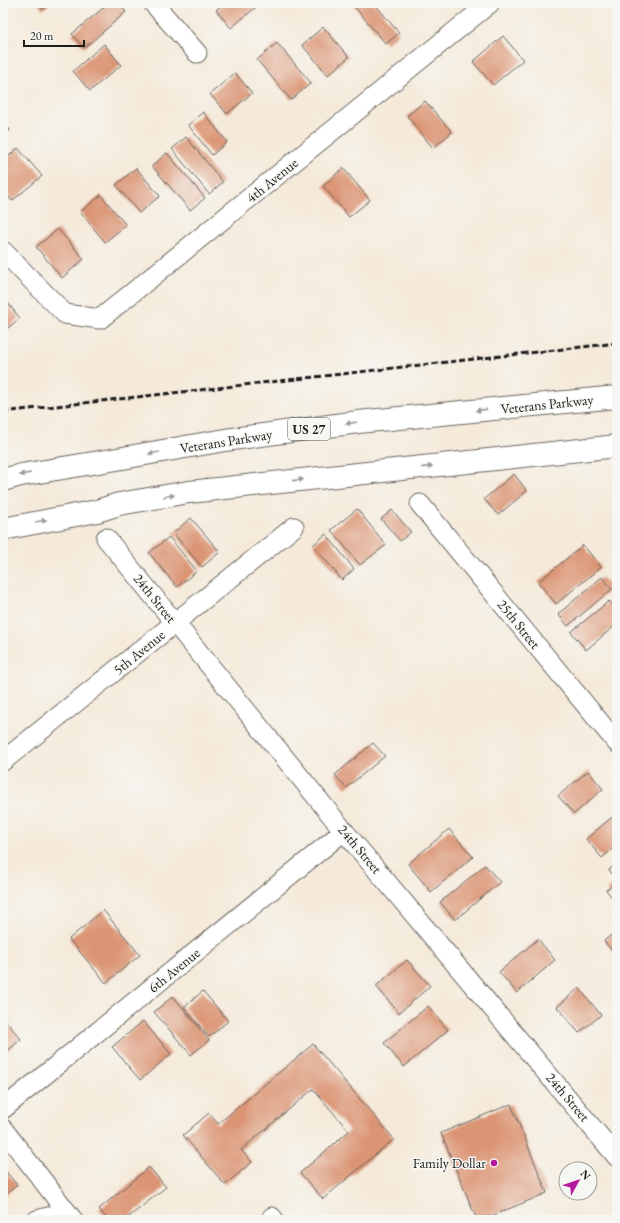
<svg xmlns="http://www.w3.org/2000/svg" width="620" height="1223" viewBox="0 0 620 1223" font-family="'EB Garamond',serif">
  <rect width="100%" height="100%" fill="#f6f6f2"/>
  <filter id="ink" filterUnits="userSpaceOnUse"><feTurbulence type="fractalNoise" baseFrequency=".025" numOctaves="2"/><feDisplacementMap in="SourceGraphic" scale="8" xChannelSelector="R" yChannelSelector="G"/><feConvolveMatrix kernelMatrix="1 2 1 2 8 2 1 2 1" color-interpolation-filters="sRGB"/></filter>
  <filter id="wash" filterUnits="userSpaceOnUse"><feTurbulence type="fractalNoise" baseFrequency=".012" numOctaves="4" result="noise"/><feDisplacementMap in="SourceGraphic" scale="16" xChannelSelector="R" yChannelSelector="G"/><feGaussianBlur stdDeviation="0.9" result="paint"/><feColorMatrix in="noise" values="0 0 0 0 0 0 0 0 0 0 0 0 0 0 0 0 0 1.4 0 .05"/><feComposite in="paint" operator="in"/></filter>
  <g filter="url(#wash)">
    <rect width="100%" height="100%" fill="#f5eada"/>
    <g id="blocks">
      <path fill="#db9575" d="M 37,3 L 51,3 L 43,10 Z
        M 109,3 L 119,3 L 126,12 L 84,48 L 72,34 Z
        M 224,3 L 261,3 L 231,28 L 216,10 Z
        M 355,3 L 374,3 L 399,33 L 386,44 L 353,5 Z
        M 323,27 L 349,57 L 328,75 L 302,45 Z
        M 503,36 L 523,60 L 493,85 L 473,62 Z
        M 277,43 L 311,83 L 291,100 L 257,60 Z
        M 104,44 L 121,65 L 90,91 L 73,71 Z
        M 235,73 L 252,93 L 227,114 L 210,94 Z
        M 425,101 L 452,132 L 433,148 L 407,116 Z
        M 203,112 L 227,142 L 212,155 L 188,125 Z
        M 3,122 L 10,130 L 3,136 Z
        M 186,137 L 223,182 L 209,194 L 172,149 Z
        M 18,148 L 42,176 L 12,201 L 3,190 L 3,161 Z
        M 167,153 L 205,198 L 190,210 L 152,166 Z
        M 136,168 L 160,196 L 139,213 L 116,185 Z
        M 343,168 L 370,200 L 349,217 L 323,186 Z
        M 101,195 L 126,225 L 105,242 L 80,212 Z
        M 58,229 L 84,259 L 62,278 L 36,247 Z
        M 3,297 L 20,318 L 3,332 Z
        M 514,474 L 527,491 L 498,515 L 484,499 Z
        M 357,509 L 386,545 L 360,565 L 331,530 Z
        M 392,510 L 411,532 L 400,541 L 381,519 Z
        M 191,518 L 220,552 L 202,567 L 173,533 Z
        M 326,534 L 354,569 L 342,580 L 313,545 Z
        M 169,537 L 197,571 L 177,587 L 149,553 Z
        M 583,545 L 601,567 L 556,604 L 538,582 Z
        M 602,577 L 612,589 L 568,626 L 558,614 Z
        M 609,601 L 617,611 L 617,624 L 586,650 L 571,632 Z
        M 373,743 L 385,756 L 346,788 L 335,775 Z
        M 588,771 L 603,789 L 574,814 L 558,796 Z
        M 617,813 L 617,845 L 602,858 L 586,839 Z
        M 449,829 L 473,857 L 431,892 L 408,864 Z
        M 617,863 L 617,880 L 609,870 Z
        M 485,865 L 500,882 L 455,920 L 440,902 Z
        M 617,882 L 617,900 L 616,902 L 606,890 Z
        M 103,910 L 140,955 L 106,983 L 69,939 Z
        M 617,930 L 617,950 L 614,953 L 604,941 Z
        M 538,939 L 555,960 L 517,993 L 499,972 Z
        M 407,960 L 430,986 L 399,1013 L 376,986 Z
        M 579,988 L 601,1015 L 579,1033 L 557,1007 Z
        M 203,991 L 228,1021 L 209,1037 L 184,1007 Z
        M 173,996 L 209,1040 L 191,1055 L 154,1012 Z
        M 428,1006 L 448,1030 L 404,1067 L 384,1043 Z
        M 3,1018 L 21,1039 L 3,1055 Z
        M 143,1021 L 171,1054 L 140,1080 L 112,1047 Z
        M 313,1044 L 394,1139 L 323,1199 L 300,1173 L 349,1131 L 313,1089 L 241,1150 L 252,1162 L 225,1185 L 183,1135 L 209,1113 L 218,1124 Z
        M 511,1104 L 547,1193 L 482,1220 L 477,1220 L 441,1133 Z
        M 149,1167 L 166,1187 L 125,1220 L 108,1220 L 99,1209 Z
        M 3,1168 L 17,1185 L 3,1197 Z"/>
    </g>
  </g>
  <g filter="url(#ink)">
    <use href="#blocks" fill-opacity="0" stroke="#68645e" stroke-width="1"/>
    <g fill="none" stroke-linecap="round" stroke-linejoin="round">
      <defs>
        <path id="minor" d="M 153,3 L 197,53
          M 3,251 L 65,314 L 100,319 L 490,3
          M 420,504 L 617,743
          M 106,538 L 344,831 L 617,1157
          M 3,761 L 294,527
          M 3,1109 L 344,831
          M 3,1129 L 73,1220
          M 272,1217 L 274,1220
          M 37,1220 L 67,1212"/>
        <path id="primary" d="M 3,480 L 21,475 L 117,459 L 225,440 L 358,422 L 617,397
          M 3,529 L 97,511 L 119,504 L 189,492 L 617,446"/>
      </defs>
      <use href="#minor" stroke="#68645e" stroke-width="21"/>
      <use href="#primary" stroke="#68645e" stroke-width="24"/>
      <use href="#minor" stroke="#fff" stroke-width="19"/>
      <use href="#primary" stroke="#fff" stroke-width="22"/>
      <path stroke="#1c1c1c" stroke-width="3" stroke-dasharray="6 3" stroke-linecap="butt" d="M 3,412 L 617,343"/>
    </g>
    <defs><path id="oneway-solid" d="M-6-.8H1V-3.2L6.5 0L1 3.2V.8H-6Z"/></defs>
    <g fill="#999">
      <use href="#oneway-solid" transform="translate(481 410) rotate(174)"/>
      <use href="#oneway-solid" transform="translate(351 423) rotate(172)"/>
      <use href="#oneway-solid" transform="translate(154 453) rotate(170)"/>
      <use href="#oneway-solid" transform="translate(427 467) rotate(-6)"/>
      <use href="#oneway-solid" transform="translate(25 474) rotate(169)"/>
      <use href="#oneway-solid" transform="translate(298 480) rotate(-6)"/>
      <use href="#oneway-solid" transform="translate(169 496) rotate(-10)"/>
      <use href="#oneway-solid" transform="translate(41 521) rotate(-10)"/>
    </g>
  </g>
  <circle fill="#b5179e" stroke="#f6f6f2" stroke-width="1.5" cx="494" cy="1163" r="4"/>
  <g text-anchor="middle" stroke-width="3" stroke-linejoin="round" paint-order="stroke">
    <rect fill="#f6f6f2" stroke="#5d5d5c" stroke-width="1" x="288" y="418" width="42" height="22" rx="3"/>
    <g font-size="13" font-weight="bold" fill="#1c1c1c">
      <text x="309" y="434">US 27</text>
    </g>
    <g font-size="14" fill="#1c1c1c" stroke="#f6f6f2">
      <text transform="translate(272 180) rotate(-39)" y="5">4th Avenue</text>
      <text transform="translate(547 404) rotate(-6)" y="5">Veterans Parkway</text>
      <text transform="translate(226 441) rotate(-9)" y="5">Veterans Parkway</text>
      <text transform="translate(155 598) rotate(51)" y="5">24th Street</text>
      <text transform="translate(519 624) rotate(51)" y="5">25th Street</text>
      <text transform="translate(139 652) rotate(-39)" y="5">5th Avenue</text>
      <text transform="translate(360 849) rotate(50)" y="5">24th Street</text>
      <text transform="translate(174 970) rotate(-39)" y="5">6th Avenue</text>
      <text transform="translate(568 1097) rotate(50)" y="5">24th Street</text>
    </g>
    <g font-size="14" fill="#1c1c1c" stroke="#f6f6f2" text-anchor="end">
      <text x="486" y="1168">Family Dollar</text>
    </g>
  </g>
  <rect width="620" height="1223" fill="none" stroke="#f6f6f2" stroke-width="16"/>
  <g transform="translate(578 1181) rotate(50)"><circle r="19" fill="#f6f6f2" stroke="#9f9f9c"/>
  <path d="M0-3L7 15L0 10L-7 15Z" fill="#b5179e"/>
  <text y="-6" font-size="11" font-weight="bold" text-anchor="middle" fill="#1c1c1c">N</text>
  </g>
  <path d="M24 40v6h60v-6" fill="none" stroke="#1c1c1c" stroke-width="2"/>
  <text x="30" y="40" font-size="12" fill="#1c1c1c" stroke="#f6f6f2" stroke-width="3" paint-order="stroke">20 m</text>
</svg>
